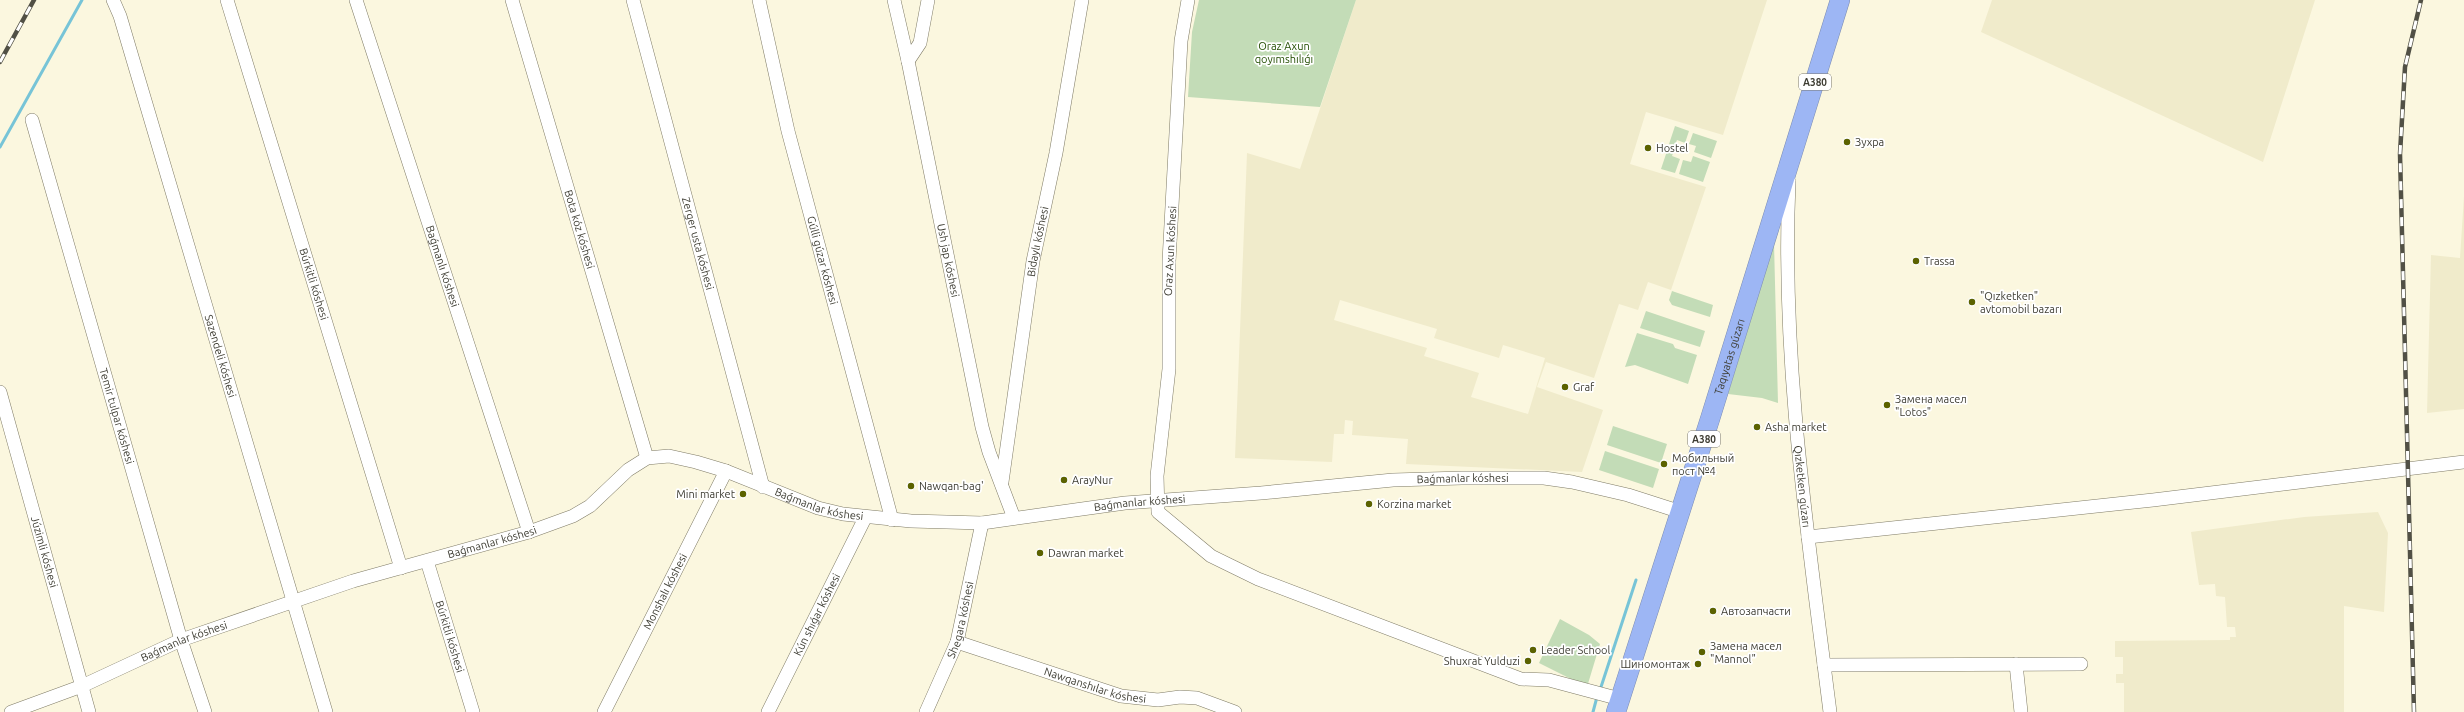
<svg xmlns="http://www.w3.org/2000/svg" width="2464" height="712" viewBox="0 0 2464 712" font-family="Ubuntu,sans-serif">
  <rect width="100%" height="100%" fill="#fbf7df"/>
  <path fill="#f0ebcb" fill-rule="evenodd" d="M 1356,0 L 1767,0 L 1723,135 L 1646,112 L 1630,164 L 1706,187 L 1671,290 L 1648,282 L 1638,310 L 1619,304 L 1594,378 L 1546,362 L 1537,387 L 1603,410 L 1582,472 L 1406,464 L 1408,439 L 1352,435 L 1353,421 L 1345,420 L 1344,434 L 1334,434 L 1332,462 L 1235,458 L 1247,153 L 1300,169 ZM 1340,300 L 1437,329 L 1434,338 L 1499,358 L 1503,345 L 1545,358 L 1528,414 L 1471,397 L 1479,373 L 1424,356 L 1427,348 L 1334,320 Z
    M 1992,0 L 2315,0 L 2263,162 L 1981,32 Z
    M 2464,196 L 2464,409 L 2427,413 L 2431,255 L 2460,258 Z
    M 2378,512 L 2388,533 L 2384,612 L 2344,606 L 2344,712 L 2124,712 L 2124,683 L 2116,683 L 2116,674 L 2123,674 L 2123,657 L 2115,657 L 2115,641 L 2230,640 L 2230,637 L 2236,637 L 2235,627 L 2227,627 L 2225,597 L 2216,596 L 2215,584 L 2199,585 L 2191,532 L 2304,517 Z"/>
  <path fill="#c3dcb7" d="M 1199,0 L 1356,0 L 1320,107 L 1188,97 L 1192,32 Z
    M 1675,126 L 1689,131 L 1685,143 L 1677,140 L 1675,145 L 1669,144 Z
    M 1693,133 L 1717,141 L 1711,158 L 1694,152 L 1696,146 L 1689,144 Z
    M 1668,148 L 1674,150 L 1672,156 L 1680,159 L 1675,173 L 1661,169 Z
    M 1693,156 L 1710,162 L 1703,182 L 1679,174 L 1683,160 L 1691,162 Z
    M 1774,243 L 1778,403 L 1762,398 L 1728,394 Z
    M 1672,291 L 1713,305 L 1710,317 L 1672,305 L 1669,300 Z
    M 1646,311 L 1705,331 L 1700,347 L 1640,328 Z
    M 1637,333 L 1673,344 L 1675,348 L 1697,355 L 1688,384 L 1635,365 L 1625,367 Z
    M 1613,426 L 1667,444 L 1661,463 L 1607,445 Z
    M 1605,451 L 1659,469 L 1653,488 L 1599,470 Z
    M 1560,619 L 1589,635 L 1600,644 L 1587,687 L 1539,663 Z"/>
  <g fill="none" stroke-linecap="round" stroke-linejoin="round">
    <path stroke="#77c4d7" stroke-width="3" d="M 0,147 L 82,0
      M 1600,690 L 1636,580
      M 1593,712 L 1597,697"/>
    <defs>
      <g id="minor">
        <path id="s1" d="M 113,0 L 120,16 L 326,712"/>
        <path id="s2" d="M 227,0 L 401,568"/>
        <path id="s3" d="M 356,0 L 529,532"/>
        <path id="s4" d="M 512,0 L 647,458"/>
        <path id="s5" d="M 633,0 L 763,487"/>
        <path id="s6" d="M 759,0 L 788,131 L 892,520"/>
        <path id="s7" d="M 894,0 L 908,61 L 982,427 L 989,452 L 1014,518"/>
        <path d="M 1188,0 L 1181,41 L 1169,261 L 1169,369 L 1157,476 L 1158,512 L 1211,556 L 1258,579 L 1521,679 L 1549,680 L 1620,699"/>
        <path d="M 908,61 L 920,43 L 928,0"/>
        <path id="s8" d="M 32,120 L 181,640 L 205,712"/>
        <path id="s9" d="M 1789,182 C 1781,359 1808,537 1830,712"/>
        <path id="s10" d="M 0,392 L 89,712"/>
        <path id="s11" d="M 1002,482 L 1033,261 L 1056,153 L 1082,0"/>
        <path d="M 1808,537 L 2153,500 L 2464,462"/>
        <path id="s12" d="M 427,561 L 473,712"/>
        <path id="s13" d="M 957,642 L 1121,696 L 1158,700 L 1180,697 L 1197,698 L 1235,712"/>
        <path d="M 2016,664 L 2021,712"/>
        <path d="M 1824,665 L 2081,664"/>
        <path id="s14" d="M 11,712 L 82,686 L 181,640 L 353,581 L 529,532 L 573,516 L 590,506 L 628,470 L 647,458 L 669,456 L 696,462 L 726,471 L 818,508 L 843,514 L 911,521 L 982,523 L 1125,503 L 1261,493 L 1393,480 L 1462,478 L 1544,478 L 1572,482 L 1628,495 L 1681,512"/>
        <path id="s15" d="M 604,712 L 726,471"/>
        <path id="s16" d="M 768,712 L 865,518"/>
        <path id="s17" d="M 926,712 L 957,642 L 982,523"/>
      </g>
      <g id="highway">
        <path id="s18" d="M 1616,712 L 1710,419 L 1840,0"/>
      </g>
    </defs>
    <use href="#minor" stroke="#7f7b66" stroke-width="14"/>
    <use href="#highway" stroke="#7c8cb0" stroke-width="20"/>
    <use href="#minor" stroke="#fff" stroke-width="13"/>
    <use href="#highway" stroke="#9db6f4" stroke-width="19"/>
    <defs>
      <path id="rail" d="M 0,62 L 34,0
        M 2414,712 L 2400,154 L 2405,67 L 2421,0"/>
    </defs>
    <use href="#rail" stroke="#515045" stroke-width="4.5"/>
    <use href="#rail" stroke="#fff" stroke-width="3" stroke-dasharray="9" stroke-linecap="butt"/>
  </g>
  <g fill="#5b6200" stroke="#fff" stroke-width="1.5">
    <circle cx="1847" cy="142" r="4"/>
    <circle cx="1648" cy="148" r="4"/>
    <circle cx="1916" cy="261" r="4"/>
    <circle cx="1972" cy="302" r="4"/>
    <circle cx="1565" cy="387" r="4"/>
    <circle cx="1887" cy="405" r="4"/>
    <circle cx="1757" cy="427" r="4"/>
    <circle cx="1664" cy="464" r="4"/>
    <circle cx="1064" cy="480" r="4"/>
    <circle cx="911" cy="486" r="4"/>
    <circle cx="743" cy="494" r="4"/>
    <circle cx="1369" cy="504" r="4"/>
    <circle cx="1040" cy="553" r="4"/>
    <circle cx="1713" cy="611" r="4"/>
    <circle cx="1533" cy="650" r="4"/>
    <circle cx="1702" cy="652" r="4"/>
    <circle cx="1528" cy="661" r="4"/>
    <circle cx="1698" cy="664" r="4"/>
  </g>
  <g text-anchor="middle" stroke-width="3.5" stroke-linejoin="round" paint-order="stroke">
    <g fill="#fff" stroke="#787770" stroke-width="1">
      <rect x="1799" y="74" width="32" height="16" rx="3"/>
      <rect x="1688" y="431" width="32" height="16" rx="3"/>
    </g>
    <g font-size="10" font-weight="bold" fill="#3e3d33">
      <text x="1815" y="86">A380</text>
      <text x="1704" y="443">A380</text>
    </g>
    <g font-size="11" fill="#224d00" stroke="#fff">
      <text x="1284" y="50">Oraz Axun<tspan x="1284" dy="13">qoyımshılıǵı</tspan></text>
    </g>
    <g font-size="11" fill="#3e3d33" stroke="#fff" text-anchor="start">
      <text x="1855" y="146">Зухра</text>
      <text x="1656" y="152">Hostel</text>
      <text x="1924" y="265">Trassa</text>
      <text x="1980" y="300">"Qızketken"<tspan x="1980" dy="13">avtomobil bazarı</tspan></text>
      <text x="1573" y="391">Graf</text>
      <text x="1895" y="403">Замена масел<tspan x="1895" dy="13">"Lotos"</tspan></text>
      <text x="1765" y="431">Asha market</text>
      <text x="1672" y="462">Мобильный<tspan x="1672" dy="13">пост №4</tspan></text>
      <text x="1072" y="484">ArayNur</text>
      <text x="919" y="490">Nawqan-bag'</text>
      <text x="735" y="498" text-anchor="end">Mini market</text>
      <text x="1377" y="508">Korzina market</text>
      <text x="1048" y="557">Dawran market</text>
      <text x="1721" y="615">Автозапчасти</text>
      <text x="1710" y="650">Замена масел<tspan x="1710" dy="13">"Mannol"</tspan></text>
      <text x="1541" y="654">Leader School</text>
      <text x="1520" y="665" text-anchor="end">Shuxrat Yulduzi</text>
      <text x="1690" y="668" text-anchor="end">Шиномонтаж</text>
    </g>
    <g font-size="11" fill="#3e3d33" stroke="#fff">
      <text dy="4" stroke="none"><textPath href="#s4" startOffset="239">Bota kóz kóshesi</textPath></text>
      <text dy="4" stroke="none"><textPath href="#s11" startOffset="243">Bidaylı kóshesi</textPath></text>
      <text dy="4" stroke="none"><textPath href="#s5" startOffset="252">Zerger usta kóshesi</textPath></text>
      <text transform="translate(1170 251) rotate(-87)" y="4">Oraz Axun kóshesi</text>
      <text dy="4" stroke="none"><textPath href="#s6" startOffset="268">Gúlli gúzar kóshesi</textPath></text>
      <text dy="4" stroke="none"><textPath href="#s7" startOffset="266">Ush jap kóshesi</textPath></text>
      <text dy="4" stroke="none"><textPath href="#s3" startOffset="280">Baǵmanlı kóshesi</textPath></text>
      <text dy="4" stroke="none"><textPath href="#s2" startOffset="297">Búrkitli kóshesi</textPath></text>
      <text dy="4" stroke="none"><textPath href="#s1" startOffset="372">Sazendeli kóshesi</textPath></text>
      <text dy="4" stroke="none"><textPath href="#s18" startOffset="373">Taqıyatas gúzarı</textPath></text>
      <text dy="4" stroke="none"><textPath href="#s8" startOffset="308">Temir tulpar kóshesi</textPath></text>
      <text dy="4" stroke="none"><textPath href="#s14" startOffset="1519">Baǵmanlar kóshesi</textPath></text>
      <text dy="4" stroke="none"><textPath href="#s9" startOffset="305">Qızketken gúzarı</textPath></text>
      <text dy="4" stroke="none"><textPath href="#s14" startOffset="1195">Baǵmanlar kóshesi</textPath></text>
      <text dy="4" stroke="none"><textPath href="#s14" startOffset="871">Baǵmanlar kóshesi</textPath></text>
      <text dy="4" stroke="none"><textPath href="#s14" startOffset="511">Baǵmanlar kóshesi</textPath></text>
      <text dy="4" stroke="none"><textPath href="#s10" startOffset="166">Júzimli kóshesi</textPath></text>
      <text dy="4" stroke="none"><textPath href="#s15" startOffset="135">Monshalı kóshesi</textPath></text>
      <text dy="4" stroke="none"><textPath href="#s16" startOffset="109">Kún shıǵar kóshesi</textPath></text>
      <text dy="4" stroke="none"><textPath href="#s17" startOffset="99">Shegara kóshesi</textPath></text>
      <text dy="4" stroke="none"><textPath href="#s12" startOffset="79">Búrkitli kóshesi</textPath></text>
      <text dy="4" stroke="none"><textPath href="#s14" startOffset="187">Baǵmanlar kóshesi</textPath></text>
      <text dy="4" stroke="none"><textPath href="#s13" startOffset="145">Nawqanshılar kóshesi</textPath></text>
    </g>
  </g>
</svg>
